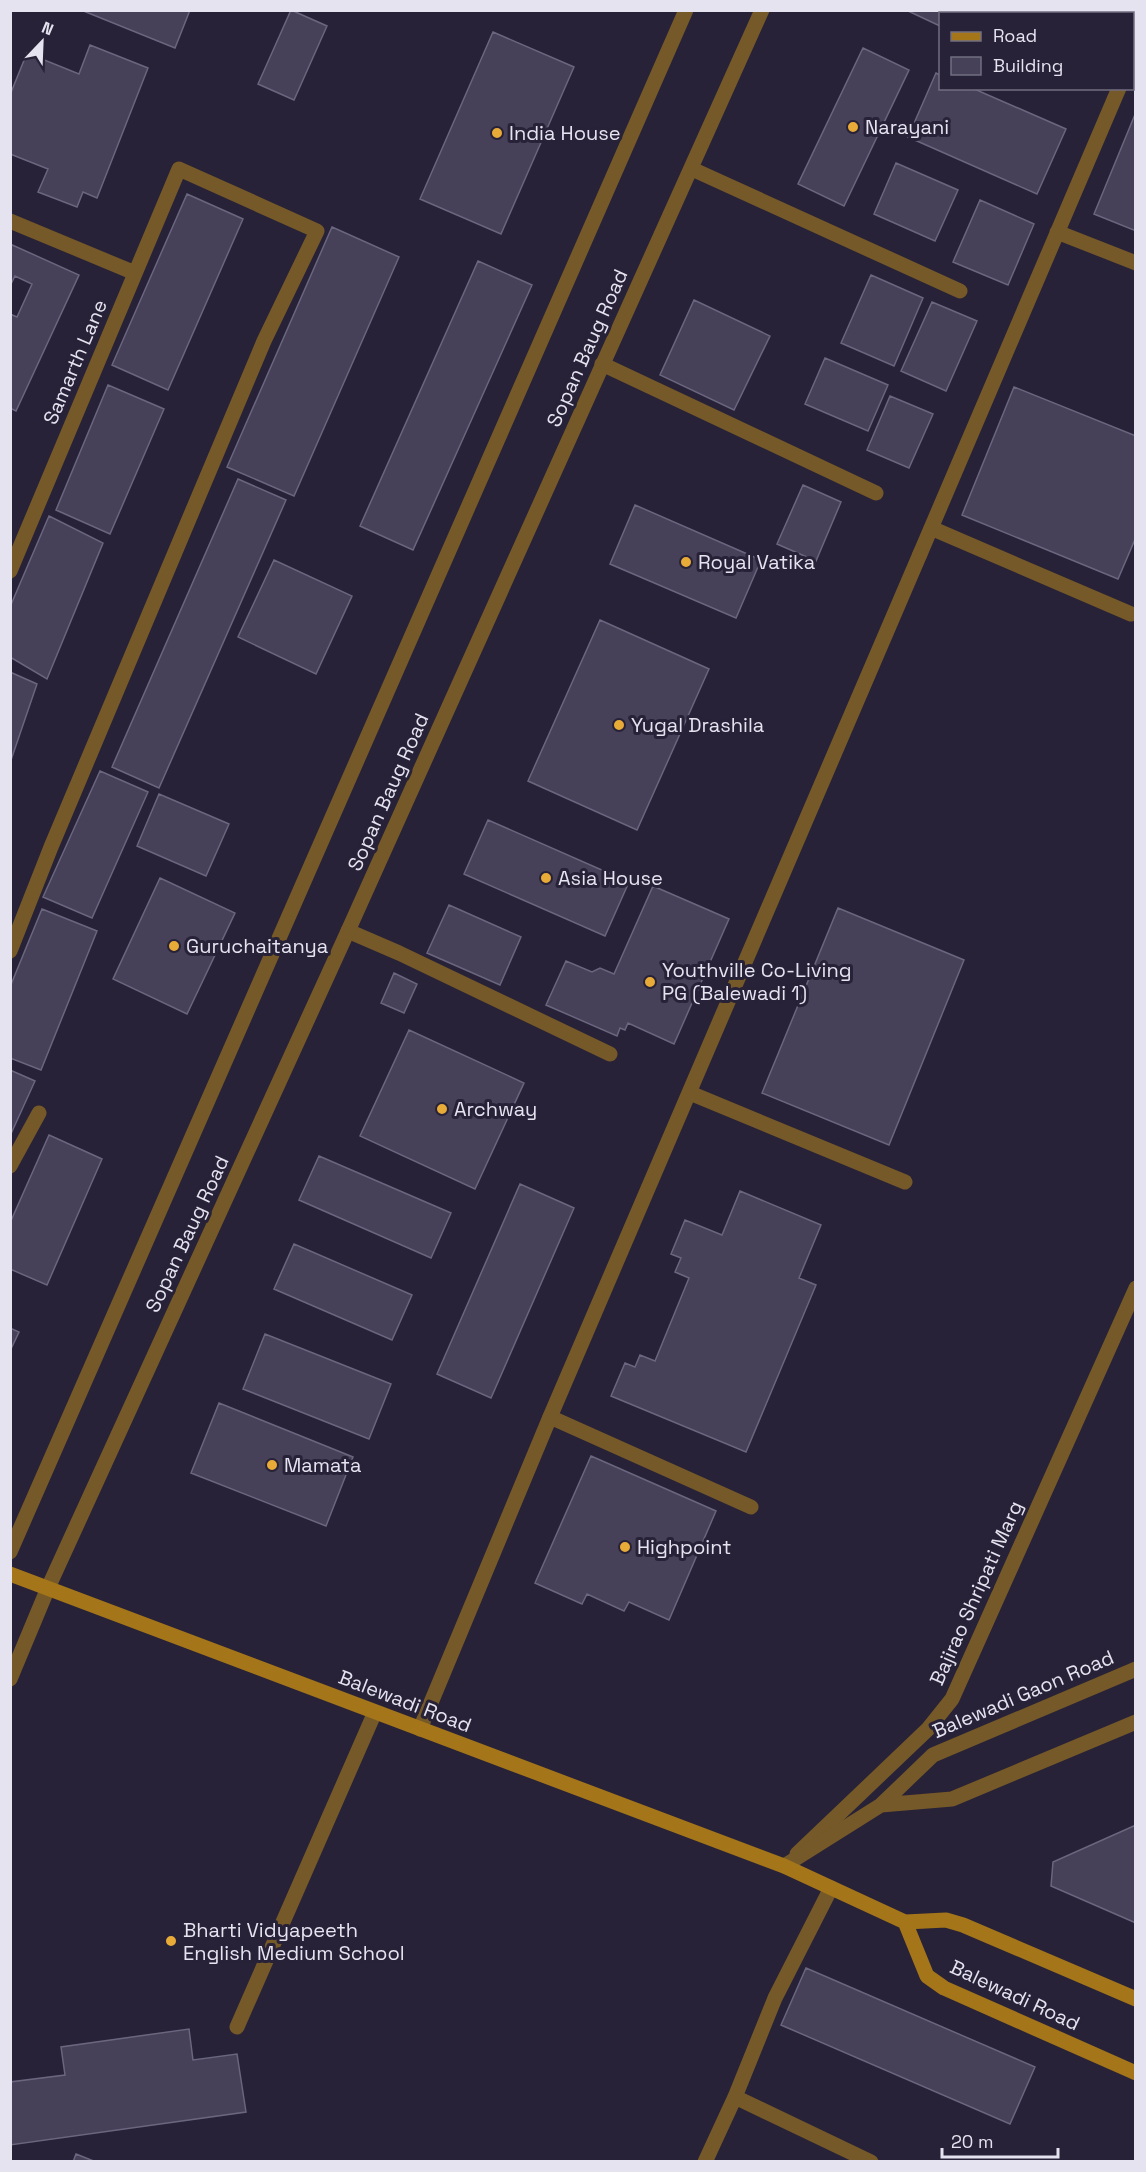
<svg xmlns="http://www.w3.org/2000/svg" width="1146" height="2172" viewBox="0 0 1146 2172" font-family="'Space Grotesk',sans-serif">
  <rect width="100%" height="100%" fill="#272237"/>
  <path fill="#464058" stroke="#6b667f" stroke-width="1.5" d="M 81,10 L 190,10 L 175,48 Z
    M 291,10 L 327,26 L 294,100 L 258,84 Z
    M 906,10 L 1075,10 L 1082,14 L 940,14 L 940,26 Z
    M 493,32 L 574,67 L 501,234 L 420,199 Z
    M 90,45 L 148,68 L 97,198 L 83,192 L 77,207 L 38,192 L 48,169 L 10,154 L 10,95 L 27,53 L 79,74 Z
    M 863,48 L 909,70 L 844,206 L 798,184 Z
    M 936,73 L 940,75 L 940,88 L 972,88 L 1066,129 L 1037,194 L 908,137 Z
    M 1136,112 L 1136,231 L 1094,214 Z
    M 896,163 L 958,190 L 935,241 L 874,214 Z
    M 187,194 L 243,219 L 168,390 L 112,365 Z
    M 980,200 L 1034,224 L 1008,285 L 953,262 Z
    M 332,227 L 399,257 L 294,496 L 227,467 Z
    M 10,244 L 79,275 L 16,411 L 10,408 L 10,314 L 17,317 L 32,284 L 15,276 L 10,286 Z
    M 478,261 L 532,285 L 413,550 L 360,526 Z
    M 871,275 L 923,298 L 894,366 L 841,343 Z
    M 694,300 L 770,336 L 734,410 L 660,375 Z
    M 932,302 L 977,321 L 946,391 L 901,371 Z
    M 825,358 L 888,385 L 868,431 L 805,404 Z
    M 108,385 L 164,409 L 110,534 L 56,510 Z
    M 1014,387 L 1136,436 L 1136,537 L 1118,579 L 962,515 Z
    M 890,396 L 933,414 L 909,468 L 867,450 Z
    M 238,479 L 286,500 L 159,788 L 112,767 Z
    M 803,485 L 841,502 L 816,561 L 777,544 Z
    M 635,505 L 761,560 L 736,618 L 610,564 Z
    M 49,516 L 103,543 L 47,679 L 10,657 L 10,607 Z
    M 274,560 L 352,596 L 316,674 L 238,637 Z
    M 600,620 L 709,669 L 637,830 L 528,781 Z
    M 10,672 L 37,684 L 10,763 Z
    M 100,771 L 148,792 L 92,918 L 43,897 Z
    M 159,794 L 229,824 L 206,876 L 137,846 Z
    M 488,820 L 629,882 L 605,936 L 464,874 Z
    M 160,878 L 235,913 L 187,1014 L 113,979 Z
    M 653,886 L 729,919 L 674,1044 L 628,1023 L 625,1030 L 620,1028 L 617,1036 L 546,1005 L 566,961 L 592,972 L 600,968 L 614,974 Z
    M 449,905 L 521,937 L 500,985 L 427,953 Z
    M 838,908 L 964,960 L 889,1145 L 762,1093 Z
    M 42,909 L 97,931 L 41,1070 L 10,1058 L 10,987 Z
    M 394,973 L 417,984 L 404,1013 L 381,1003 Z
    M 409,1030 L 524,1083 L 475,1189 L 360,1136 Z
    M 10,1070 L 35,1081 L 10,1136 Z
    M 49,1135 L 102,1159 L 47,1285 L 10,1269 L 10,1223 Z
    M 319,1156 L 451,1213 L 431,1258 L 299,1200 Z
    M 520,1184 L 574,1208 L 491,1398 L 437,1374 Z
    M 740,1191 L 821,1225 L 799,1278 L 816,1285 L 746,1452 L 611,1396 L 625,1363 L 635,1367 L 640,1355 L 655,1361 L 689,1278 L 675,1272 L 681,1258 L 671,1254 L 685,1220 L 722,1235 Z
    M 294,1244 L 412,1295 L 392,1340 L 274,1289 Z
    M 10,1328 L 19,1332 L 10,1351 Z
    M 265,1334 L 391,1384 L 369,1439 L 243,1389 Z
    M 219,1403 L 353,1457 L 326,1526 L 191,1473 Z
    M 591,1456 L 716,1511 L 669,1620 L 629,1602 L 624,1611 L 587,1594 L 582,1604 L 535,1583 Z
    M 1136,1825 L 1136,1923 L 1051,1886 L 1053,1862 Z
    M 806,1968 L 1035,2067 L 1010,2124 L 781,2025 Z
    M 189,2029 L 193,2060 L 237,2054 L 246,2112 L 10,2145 L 10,2082 L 65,2075 L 61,2047 Z
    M 76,2154 L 96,2162 L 73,2162 Z"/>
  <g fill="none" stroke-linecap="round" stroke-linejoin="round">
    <path stroke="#765928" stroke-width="15" d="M 1057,232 L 1136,263
      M 931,528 L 1131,614
      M 920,554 L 1119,88
      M 10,1166 L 39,1113
      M 550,1417 L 751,1507
      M 237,2027 L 375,1712
      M 735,2097 L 871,2162
      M 705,2162 L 735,2097 L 775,1998 L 831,1888"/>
    <path stroke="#765928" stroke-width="15" d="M 692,169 L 960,291
      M 10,221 L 135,273
      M 602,364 L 876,493
      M 10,571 L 179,169 L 317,231 L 264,341 L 51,847 L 10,951
      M 348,931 L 399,953 L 610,1054
      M 690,1093 L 905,1182
      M 420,1729 L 550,1417 L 920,554
      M 797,1854 L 928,1729 L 952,1699 L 1136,1288"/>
    <path stroke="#765928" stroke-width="15" d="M 10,1552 L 686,10
      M 10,1679 L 48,1588 L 348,931 L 762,10
      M 881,1805 L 952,1799 L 1136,1722
      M 784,1866 L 881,1805 L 933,1755 L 1136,1669"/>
    <path stroke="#a47519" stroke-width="15" d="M 10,1574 L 784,1866 L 905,1922 L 946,1920 L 963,1925 L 1136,1999
      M 905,1922 L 927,1976 L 944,1988 L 1136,2073"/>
  </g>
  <g fill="#e9ab38" stroke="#272237" stroke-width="2">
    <circle cx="853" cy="127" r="6"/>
    <circle cx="497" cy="133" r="6"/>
    <circle cx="686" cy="562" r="6"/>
    <circle cx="619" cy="725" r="6"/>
    <circle cx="546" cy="878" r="6"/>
    <circle cx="174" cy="946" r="6"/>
    <circle cx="650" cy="982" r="6"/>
    <circle cx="442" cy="1109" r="6"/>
    <circle cx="272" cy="1465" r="6"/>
    <circle cx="625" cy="1547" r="6"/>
    <circle cx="171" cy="1941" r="6"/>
  </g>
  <g text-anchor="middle" stroke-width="6" stroke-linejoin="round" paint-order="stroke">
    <g font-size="20" fill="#e6e3f1" stroke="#272237" text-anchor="start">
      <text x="865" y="134">Narayani</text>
      <text x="509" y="140">India House</text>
      <text x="698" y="569">Royal Vatika</text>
      <text x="631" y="732">Yugal Drashila</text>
      <text x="558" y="885">Asia House</text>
      <text x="186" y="953">Guruchaitanya</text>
      <text x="662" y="977">Youthville Co-Living<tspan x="662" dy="23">PG (Balewadi 1)</tspan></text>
      <text x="454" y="1116">Archway</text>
      <text x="284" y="1472">Mamata</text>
      <text x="637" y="1554">Highpoint</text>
      <text x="183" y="1937">Bharti Vidyapeeth<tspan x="183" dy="23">English Medium School</tspan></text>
    </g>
    <g font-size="20" fill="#e6e3f1" stroke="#272237">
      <text transform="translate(587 348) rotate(-66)" y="7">Sopan Baug Road</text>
      <text transform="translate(75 362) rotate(-67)" y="7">Samarth Lane</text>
      <text transform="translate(388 792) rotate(-66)" y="7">Sopan Baug Road</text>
      <text transform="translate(187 1234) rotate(-65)" y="7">Sopan Baug Road</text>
      <text transform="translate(976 1593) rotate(-66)" y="7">Bajirao Shripati Marg</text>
      <text transform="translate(1023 1694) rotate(-23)" y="7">Balewadi Gaon Road</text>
      <text transform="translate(405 1701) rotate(21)" y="7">Balewadi Road</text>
      <text transform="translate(1015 1995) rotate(25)" y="7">Balewadi Road</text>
    </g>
  </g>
  <rect width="1146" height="2172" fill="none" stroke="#e6e3f1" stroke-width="24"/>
  <rect x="939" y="12" width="195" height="78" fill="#272237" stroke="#736f81" stroke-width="1.5"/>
  <rect x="951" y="32" width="30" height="9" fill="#a47519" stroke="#736f81" stroke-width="1.5"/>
  <text x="993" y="42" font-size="18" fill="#e6e3f1">Road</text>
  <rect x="951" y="57" width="30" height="18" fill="#464058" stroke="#736f81" stroke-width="1.5"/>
  <text x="993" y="72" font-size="18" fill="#e6e3f1">Building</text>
  <g transform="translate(42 42) rotate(23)" stroke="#272237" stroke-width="4.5" paint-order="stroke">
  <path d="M0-4.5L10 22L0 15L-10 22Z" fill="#e6e3f1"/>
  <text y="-9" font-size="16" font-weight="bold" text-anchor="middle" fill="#e6e3f1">N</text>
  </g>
  <path d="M942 2148v9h116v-9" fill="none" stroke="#e6e3f1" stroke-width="3"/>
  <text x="951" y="2148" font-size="18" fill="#e6e3f1" stroke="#272237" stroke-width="4.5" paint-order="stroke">20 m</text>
</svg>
